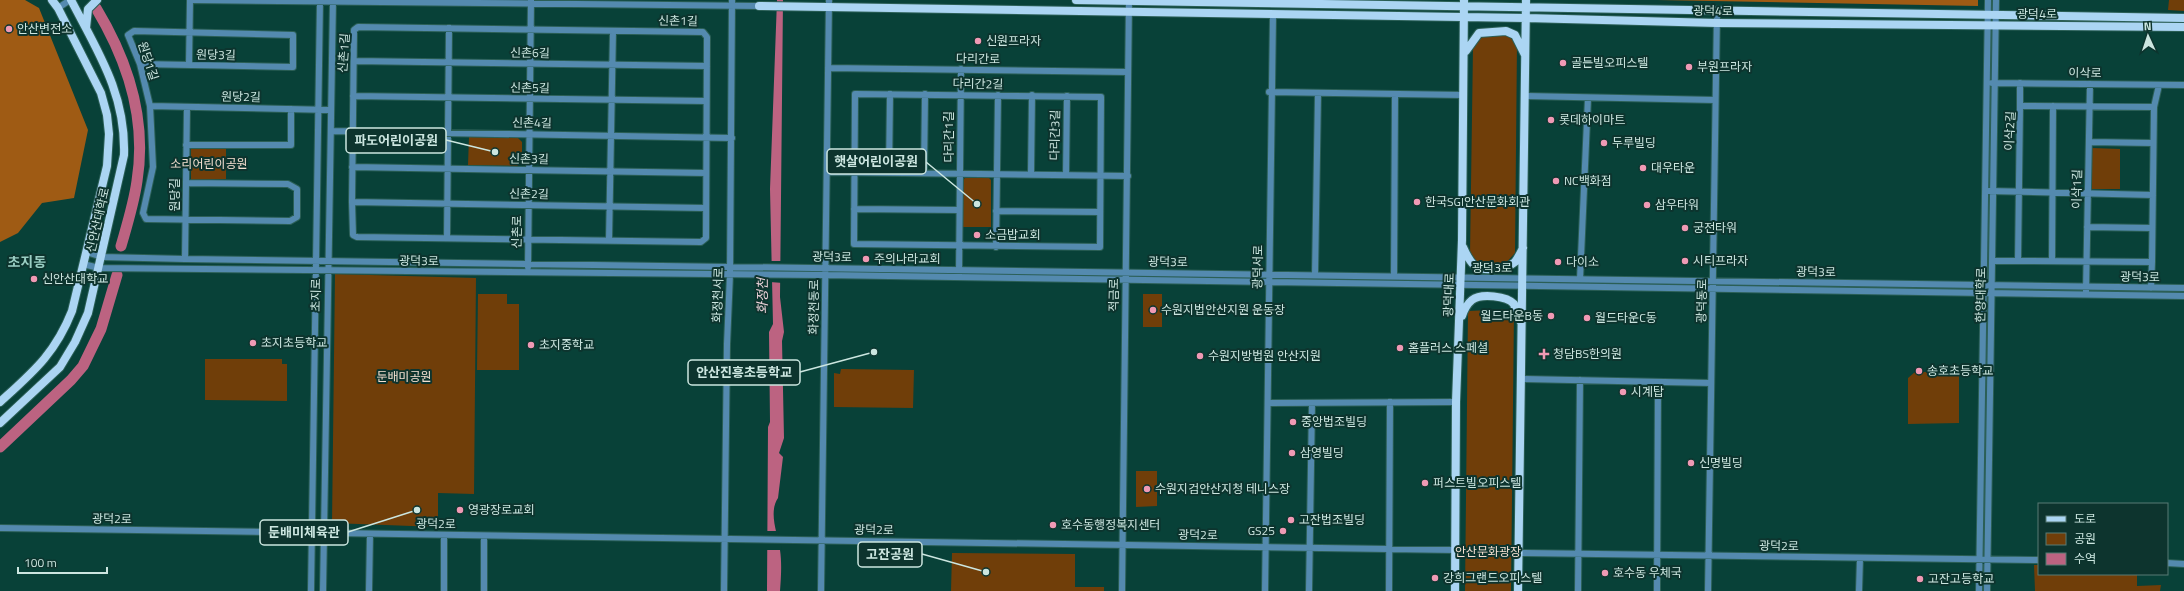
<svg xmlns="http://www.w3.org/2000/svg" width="2184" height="591" viewBox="0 0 2184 591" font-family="'Titillium Web','Noto Sans KR',sans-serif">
  <rect width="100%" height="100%" fill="#084138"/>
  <path fill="#703e09" d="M 2169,0 L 2184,0 L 2184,11 L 2168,10 Z
    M 1480,35 L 1510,35 L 1517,43 L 1515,253 L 1504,265 L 1480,265 L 1470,254 L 1473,47 Z
    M 469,137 L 518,138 L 522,142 L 522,162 L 517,166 L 468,165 Z
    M 191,148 L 226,148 L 226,179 L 191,180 Z
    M 2092,148 L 2120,149 L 2120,189 L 2091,189 Z
    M 965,178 L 989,178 L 991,180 L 991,227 L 963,227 L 963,180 Z
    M 335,274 L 476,278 L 474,494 L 438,493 L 438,527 L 332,523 Z
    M 478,294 L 507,294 L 507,304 L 519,304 L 519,370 L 477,370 Z
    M 1143,294 L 1162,294 L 1162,327 L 1143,327 Z
    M 1514,309 L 1511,591 L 1465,591 L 1468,311 Z
    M 205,359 L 282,359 L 282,364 L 287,364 L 287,401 L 205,400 Z
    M 841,369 L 914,370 L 913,408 L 834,407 L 834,373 L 840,374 Z
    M 1915,372 L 1959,372 L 1959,423 L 1908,424 L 1908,378 Z
    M 1136,471 L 1157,471 L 1157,506 L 1136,507 Z
    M 952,553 L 1075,554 L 1075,587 L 1104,587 L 1104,591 L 951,591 Z
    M 2034,565 L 2039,565 L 2039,574 L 2137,574 L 2137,586 L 2161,585 L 2160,591 L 2035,591 Z"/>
  <path fill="#9f5b14" d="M 0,0 L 25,0 L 39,8 L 88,130 L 74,198 L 42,203 L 18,233 L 0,242 Z
    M 1657,0 L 1978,0 L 1978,6 Z"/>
  <path fill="#bc6381" d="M 777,0 L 783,0 L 780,297 L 784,332 L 782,341 L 784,438 L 779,453 L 783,457 L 778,498 C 768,513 778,534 780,550 C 782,563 781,578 780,591 L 767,591 L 768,427 L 770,422 L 769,332 L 773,324 L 770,189 Z"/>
  <path fill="#084138" d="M 770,261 L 783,261 L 783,283 L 770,282 Z
    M 765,531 L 778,531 L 782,550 L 765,550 Z"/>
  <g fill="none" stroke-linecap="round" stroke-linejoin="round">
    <path stroke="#bc6381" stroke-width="11" d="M 96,8 C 128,61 147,119 137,181 C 134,203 127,225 121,246
      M 0,447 L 71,380 L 83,366 L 101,329 L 117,275"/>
    <defs>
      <path id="minor" d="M 193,0 L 759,6
        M 58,8 L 70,0
        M 358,27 L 703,32 L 707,37 L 706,238 L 701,242 L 357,237 L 353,235 L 352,202 L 354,30 Z
        M 354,61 L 707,66
        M 140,64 L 293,67 L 293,35 L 134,31 L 128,35 L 140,64 L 150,106 L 153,167 L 143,213 L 146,219 L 290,221 L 297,217 L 297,189 L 288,184 L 186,183
        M 189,65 L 190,0
        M 828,68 L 1128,72
        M 1992,83 L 2184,85
        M 1269,92 L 1463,95
        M 855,94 L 1101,97 L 1100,247 L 854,244 Z
        M 353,96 L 706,101
        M 1526,96 L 1715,100
        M 150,106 L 331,110
        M 2020,106 L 2020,83
        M 2154,107 L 2159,85
        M 331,131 L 732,138
        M 2089,142 L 2153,143
        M 186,145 L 291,145 L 291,109
        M 352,167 L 706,173
        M 827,172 L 1128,176
        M 889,173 L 890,94
        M 924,173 L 925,94
        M 1031,174 L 1032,95
        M 1066,175 L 1067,96
        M 1989,191 L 2153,195
        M 352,202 L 705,208
        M 854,209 L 959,210
        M 996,211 L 1100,212
        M 2087,227 L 2152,228
        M 447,238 L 449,28
        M 609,240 L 613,31
        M 996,247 L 998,95
        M 86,252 L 102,257 L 185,259 L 2184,288
        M 185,259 L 187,107
        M 1992,261 L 2018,261
        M 2052,261 L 2053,106
        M 83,264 L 99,268 L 825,275 L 2184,296
        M 528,267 L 531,0
        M 959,274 L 961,69
        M 1315,275 L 1318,93
        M 1394,276 L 1395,95
        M 1580,279 L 1588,98
        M 2151,288 L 2152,262 L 2154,107 L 2020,106 L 2018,261 L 2152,262
        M 2086,291 L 2090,84
        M 1520,379 L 1711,383
        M 1268,403 L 1456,402
        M 0,528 L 1456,550
        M 1518,553 L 2039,560
        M 2167,563 L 2184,564
        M 311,591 L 320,0
        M 323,591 L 333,0
        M 369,591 L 370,534
        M 444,591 L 444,536
        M 484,591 L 484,536
        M 724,591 L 727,344 L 730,274 L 732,0
        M 821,591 L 829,0
        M 1122,591 L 1129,0
        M 1265,591 L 1273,15
        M 1309,591 L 1312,403
        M 1389,591 L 1390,402
        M 1578,591 L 1580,380
        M 1657,591 L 1658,382
        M 1708,591 L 1717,12
        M 1859,591 L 1860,558
        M 1979,591 L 1988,0
        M 1987,591 L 1996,0"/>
      <path id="major" d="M 1076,0 L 2184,18
        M 759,6 L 1526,18 L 1717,23 L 2184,27
        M 86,28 L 88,9 L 97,0
        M 1466,51 L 1479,33 L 1506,31 L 1515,35 L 1525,55
        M 1463,247 C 1466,254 1469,261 1475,266 C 1484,272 1507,269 1515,262 C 1518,258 1521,252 1523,248
        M 1462,316 C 1464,310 1467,304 1472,300 C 1481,293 1507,296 1514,304 L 1517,316 L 1521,322
        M 0,402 C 33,372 55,354 72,311 L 107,166 L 109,134 L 107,115 L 101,93 L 58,8 L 52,0
        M 0,423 L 60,367 L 75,342 L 88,313 L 124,155 C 126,94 98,52 71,0
        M 1455,591 L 1456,402 L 1462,240 L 1464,0
        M 1518,591 L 1526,0"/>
    </defs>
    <use href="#minor" stroke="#2b5f56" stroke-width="8"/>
    <use href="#major" stroke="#2b5f56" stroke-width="10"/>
    <use href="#minor" stroke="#548aaf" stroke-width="6"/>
    <use href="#major" stroke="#abd5f3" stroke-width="8"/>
  </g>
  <g fill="#f09ab5" stroke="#0d342e" stroke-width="1.5">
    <circle cx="9" cy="29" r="4"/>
    <circle cx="978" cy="41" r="4"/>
    <circle cx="1563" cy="63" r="4"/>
    <circle cx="1689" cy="67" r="4"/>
    <circle cx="1551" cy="120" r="4"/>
    <circle cx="1604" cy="143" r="4"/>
    <circle cx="1643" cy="168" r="4"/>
    <circle cx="1556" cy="181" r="4"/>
    <circle cx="1417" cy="202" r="4"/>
    <circle cx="1647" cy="205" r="4"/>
    <circle cx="1685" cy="228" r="4"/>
    <circle cx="977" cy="235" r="4"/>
    <circle cx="866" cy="259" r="4"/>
    <circle cx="1685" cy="261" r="4"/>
    <circle cx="1558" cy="262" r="4"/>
    <circle cx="34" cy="279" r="4"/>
    <circle cx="1153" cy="310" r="4"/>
    <circle cx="1551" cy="316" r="4"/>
    <circle cx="1587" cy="318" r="4"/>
    <circle cx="253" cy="343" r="4"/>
    <circle cx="531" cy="345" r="4"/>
    <circle cx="1400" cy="348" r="4"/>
    <path d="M1542 348h4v4h4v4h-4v4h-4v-4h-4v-4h4z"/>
    <circle cx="1200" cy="356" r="4"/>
    <circle cx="1919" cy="371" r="4"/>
    <circle cx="1623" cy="392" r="4"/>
    <circle cx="1293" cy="422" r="4"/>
    <circle cx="1292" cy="453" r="4"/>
    <circle cx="1691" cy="463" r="4"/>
    <circle cx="1425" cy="483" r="4"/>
    <circle cx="1147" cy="489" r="4"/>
    <circle cx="460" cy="510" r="4"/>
    <circle cx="1291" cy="520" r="4"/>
    <circle cx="1053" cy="525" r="4"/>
    <circle cx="1283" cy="531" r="4"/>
    <circle cx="1605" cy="573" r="4"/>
    <circle cx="1435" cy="578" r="4"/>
    <circle cx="1920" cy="579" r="4"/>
  </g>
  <g text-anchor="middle" stroke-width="4" stroke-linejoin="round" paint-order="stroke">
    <g font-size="12" fill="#cce6e0" stroke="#0d342e">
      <text transform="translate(1713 11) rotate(1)" y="4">광덕4로</text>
      <text x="2037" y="18">광덕4로</text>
      <text transform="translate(678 21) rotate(1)" y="4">신촌1길</text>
      <text transform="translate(344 53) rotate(-86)" y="4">신촌1길</text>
      <text transform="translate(530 53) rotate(1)" y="4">신촌6길</text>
      <text transform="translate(216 55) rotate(1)" y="4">원당3길</text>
      <text transform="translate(978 59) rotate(1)" y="4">다리간로</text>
      <text transform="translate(148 61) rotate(72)" y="4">원당1길</text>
      <text transform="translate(2085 73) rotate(1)" y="4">이삭로</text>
      <text transform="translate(978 84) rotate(1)" y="4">다리간2길</text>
      <text transform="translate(530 88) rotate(1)" y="4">신촌5길</text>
      <text transform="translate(241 97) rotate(1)" y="4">원당2길</text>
      <text transform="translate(532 123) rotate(1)" y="4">신촌4길</text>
      <text transform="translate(2010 131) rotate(-87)" y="4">이삭2길</text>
      <text transform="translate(1055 135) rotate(-89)" y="4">다리간3길</text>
      <text transform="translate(949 137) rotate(-90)" y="4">다리간1길</text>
      <text transform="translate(529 159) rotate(1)" y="4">신촌3길</text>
      <text transform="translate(2077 189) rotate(-89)" y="4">이삭1길</text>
      <text transform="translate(529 194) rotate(1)" y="4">신촌2길</text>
      <text transform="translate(175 195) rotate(-90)" y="4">원당길</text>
      <text transform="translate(98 220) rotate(-77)" y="4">신안산대학로</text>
      <text transform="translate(517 232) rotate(-89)" y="4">신촌로</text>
      <text transform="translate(832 257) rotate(1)" y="4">광덕3로</text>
      <text transform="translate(419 261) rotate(1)" y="4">광덕3로</text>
      <text transform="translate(1168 262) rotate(1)" y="4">광덕3로</text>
      <text transform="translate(1258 267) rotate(-89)" y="4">광덕서로</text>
      <text x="1492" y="272">광덕3로</text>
      <text transform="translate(1816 272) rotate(1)" y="4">광덕3로</text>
      <text transform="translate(2140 277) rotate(1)" y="4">광덕3로</text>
      <text transform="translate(316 295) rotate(-89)" y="4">초지로</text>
      <text transform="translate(718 295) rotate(-88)" y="4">화정천서로</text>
      <text transform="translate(1114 295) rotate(-89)" y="4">적금로</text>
      <text transform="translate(1449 295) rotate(-88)" y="4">광덕대로</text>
      <text transform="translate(1981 295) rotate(-89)" y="4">한양대학로</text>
      <text transform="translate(1702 301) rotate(-89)" y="4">광덕동로</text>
      <text transform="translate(814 307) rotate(-89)" y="4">화정천동로</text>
      <text transform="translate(112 519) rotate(1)" y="4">광덕2로</text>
      <text transform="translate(436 524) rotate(1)" y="4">광덕2로</text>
      <text transform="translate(874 530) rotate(1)" y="4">광덕2로</text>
      <text transform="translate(1198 535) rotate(1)" y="4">광덕2로</text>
      <text transform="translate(1779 546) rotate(1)" y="4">광덕2로</text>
    </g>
    <g font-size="12" fill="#cce6e0" stroke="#0d342e" text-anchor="start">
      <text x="17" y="33">안산변전소</text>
      <text x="986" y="45">신원프라자</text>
      <text x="1571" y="67">골든빌오피스텔</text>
      <text x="1697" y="71">부원프라자</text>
      <text x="1559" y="124">롯데하이마트</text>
      <text x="1612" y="147">두루빌딩</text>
      <text x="1651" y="172">대우타운</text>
      <text x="1564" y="185">NC백화점</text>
      <text x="1425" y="206">한국SGI안산문화회관</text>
      <text x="1655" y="209">삼우타워</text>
      <text x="1693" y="232">궁전타워</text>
      <text x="985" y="239">소금밥교회</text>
      <text x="874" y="263">주의나라교회</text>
      <text x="1693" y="265">시티프라자</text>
      <text x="1566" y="266">다이소</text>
      <text x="42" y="283">신안산대학교</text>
      <text x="1161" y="314">수원지법안산지원 운동장</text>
      <text x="1543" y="320" text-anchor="end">월드타운B동</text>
      <text x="1595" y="322">월드타운C동</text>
      <text x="261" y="347">초지초등학교</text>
      <text x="539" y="349">초지중학교</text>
      <text x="1408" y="352">홈플러스 스페셜</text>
      <text x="1553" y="358">청담BS한의원</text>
      <text x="1208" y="360">수원지방법원 안산지원</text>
      <text x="1927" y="375">송호초등학교</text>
      <text x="1631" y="396">시계탑</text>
      <text x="1301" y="426">중앙법조빌딩</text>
      <text x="1300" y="457">삼영빌딩</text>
      <text x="1699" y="467">신명빌딩</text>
      <text x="1433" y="487">퍼스트빌오피스텔</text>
      <text x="1155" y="493">수원지검안산지청 테니스장</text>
      <text x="468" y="514">영광장로교회</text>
      <text x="1299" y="524">고잔법조빌딩</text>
      <text x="1061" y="529">호수동행정복지센터</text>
      <text x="1275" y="535" text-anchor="end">GS25</text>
      <text x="1613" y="577">호수동 우체국</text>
      <text x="1443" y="582">강희그랜드오피스텔</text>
      <text x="1928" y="583">고잔고등학교</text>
    </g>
    <g font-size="12" fill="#f4e0d1" stroke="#0d342e">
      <text x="209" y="168">소리어린이공원</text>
      <text x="404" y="381">둔배미공원</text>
      <text x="1488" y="556">안산문화광장</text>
    </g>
    <g font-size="13" font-style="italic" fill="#f1d7de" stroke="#0d342e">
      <text transform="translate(762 296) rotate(-90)" y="5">화정천</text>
    </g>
    <g font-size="14" font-weight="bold" fill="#9acec3" stroke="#0d342e">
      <text x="27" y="267">초지동</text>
    </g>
  </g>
  <path fill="none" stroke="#cce6e0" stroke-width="1.5" d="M495 152L446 140M977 204L926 162M874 352L800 372M417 510L348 532M986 572L922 554"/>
  <g fill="#cce6e0" stroke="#0d342e" stroke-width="1.5">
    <circle cx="495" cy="152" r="4"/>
    <circle cx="977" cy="204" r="4"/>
    <circle cx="874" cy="352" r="4"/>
    <circle cx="417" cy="510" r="4"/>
    <circle cx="986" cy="572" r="4"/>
  </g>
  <g fill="#0d342e" stroke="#cce6e0" stroke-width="1.5">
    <rect x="346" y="128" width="100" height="25" rx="4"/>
    <rect x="827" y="149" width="99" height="25" rx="4"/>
    <rect x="688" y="360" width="112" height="25" rx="4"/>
    <rect x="260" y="520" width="88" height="25" rx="4"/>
    <rect x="858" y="542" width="64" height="25" rx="4"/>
  </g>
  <g font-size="13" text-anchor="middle" font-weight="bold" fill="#cce6e0">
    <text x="396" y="145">파도어린이공원</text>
    <text x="876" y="166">햇살어린이공원</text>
    <text x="744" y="377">안산진흥초등학교</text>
    <text x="304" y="537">둔배미체육관</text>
    <text x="890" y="559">고잔공원</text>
  </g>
  <rect x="2038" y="503" width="130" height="72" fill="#0d342e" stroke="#597b75"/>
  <rect x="2046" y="516" width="20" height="6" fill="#abd5f3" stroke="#597b75"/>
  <text x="2074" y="523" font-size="12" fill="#cce6e0">도로</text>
  <rect x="2046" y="533" width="20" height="12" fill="#703e09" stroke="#597b75"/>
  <text x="2074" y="543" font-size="12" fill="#cce6e0">공원</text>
  <rect x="2046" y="553" width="20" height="12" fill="#bc6381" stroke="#597b75"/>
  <text x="2074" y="563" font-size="12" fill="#cce6e0">수역</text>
  <g transform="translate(2148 36) rotate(357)" stroke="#0d342e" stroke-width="3" paint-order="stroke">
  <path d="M0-3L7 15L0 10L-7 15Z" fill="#cce6e0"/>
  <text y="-6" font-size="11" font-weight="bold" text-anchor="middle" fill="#cce6e0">N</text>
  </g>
  <path d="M18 567v6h89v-6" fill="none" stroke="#cce6e0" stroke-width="2"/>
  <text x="24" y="567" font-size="12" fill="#cce6e0" stroke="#0d342e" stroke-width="3" paint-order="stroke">100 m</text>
</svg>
